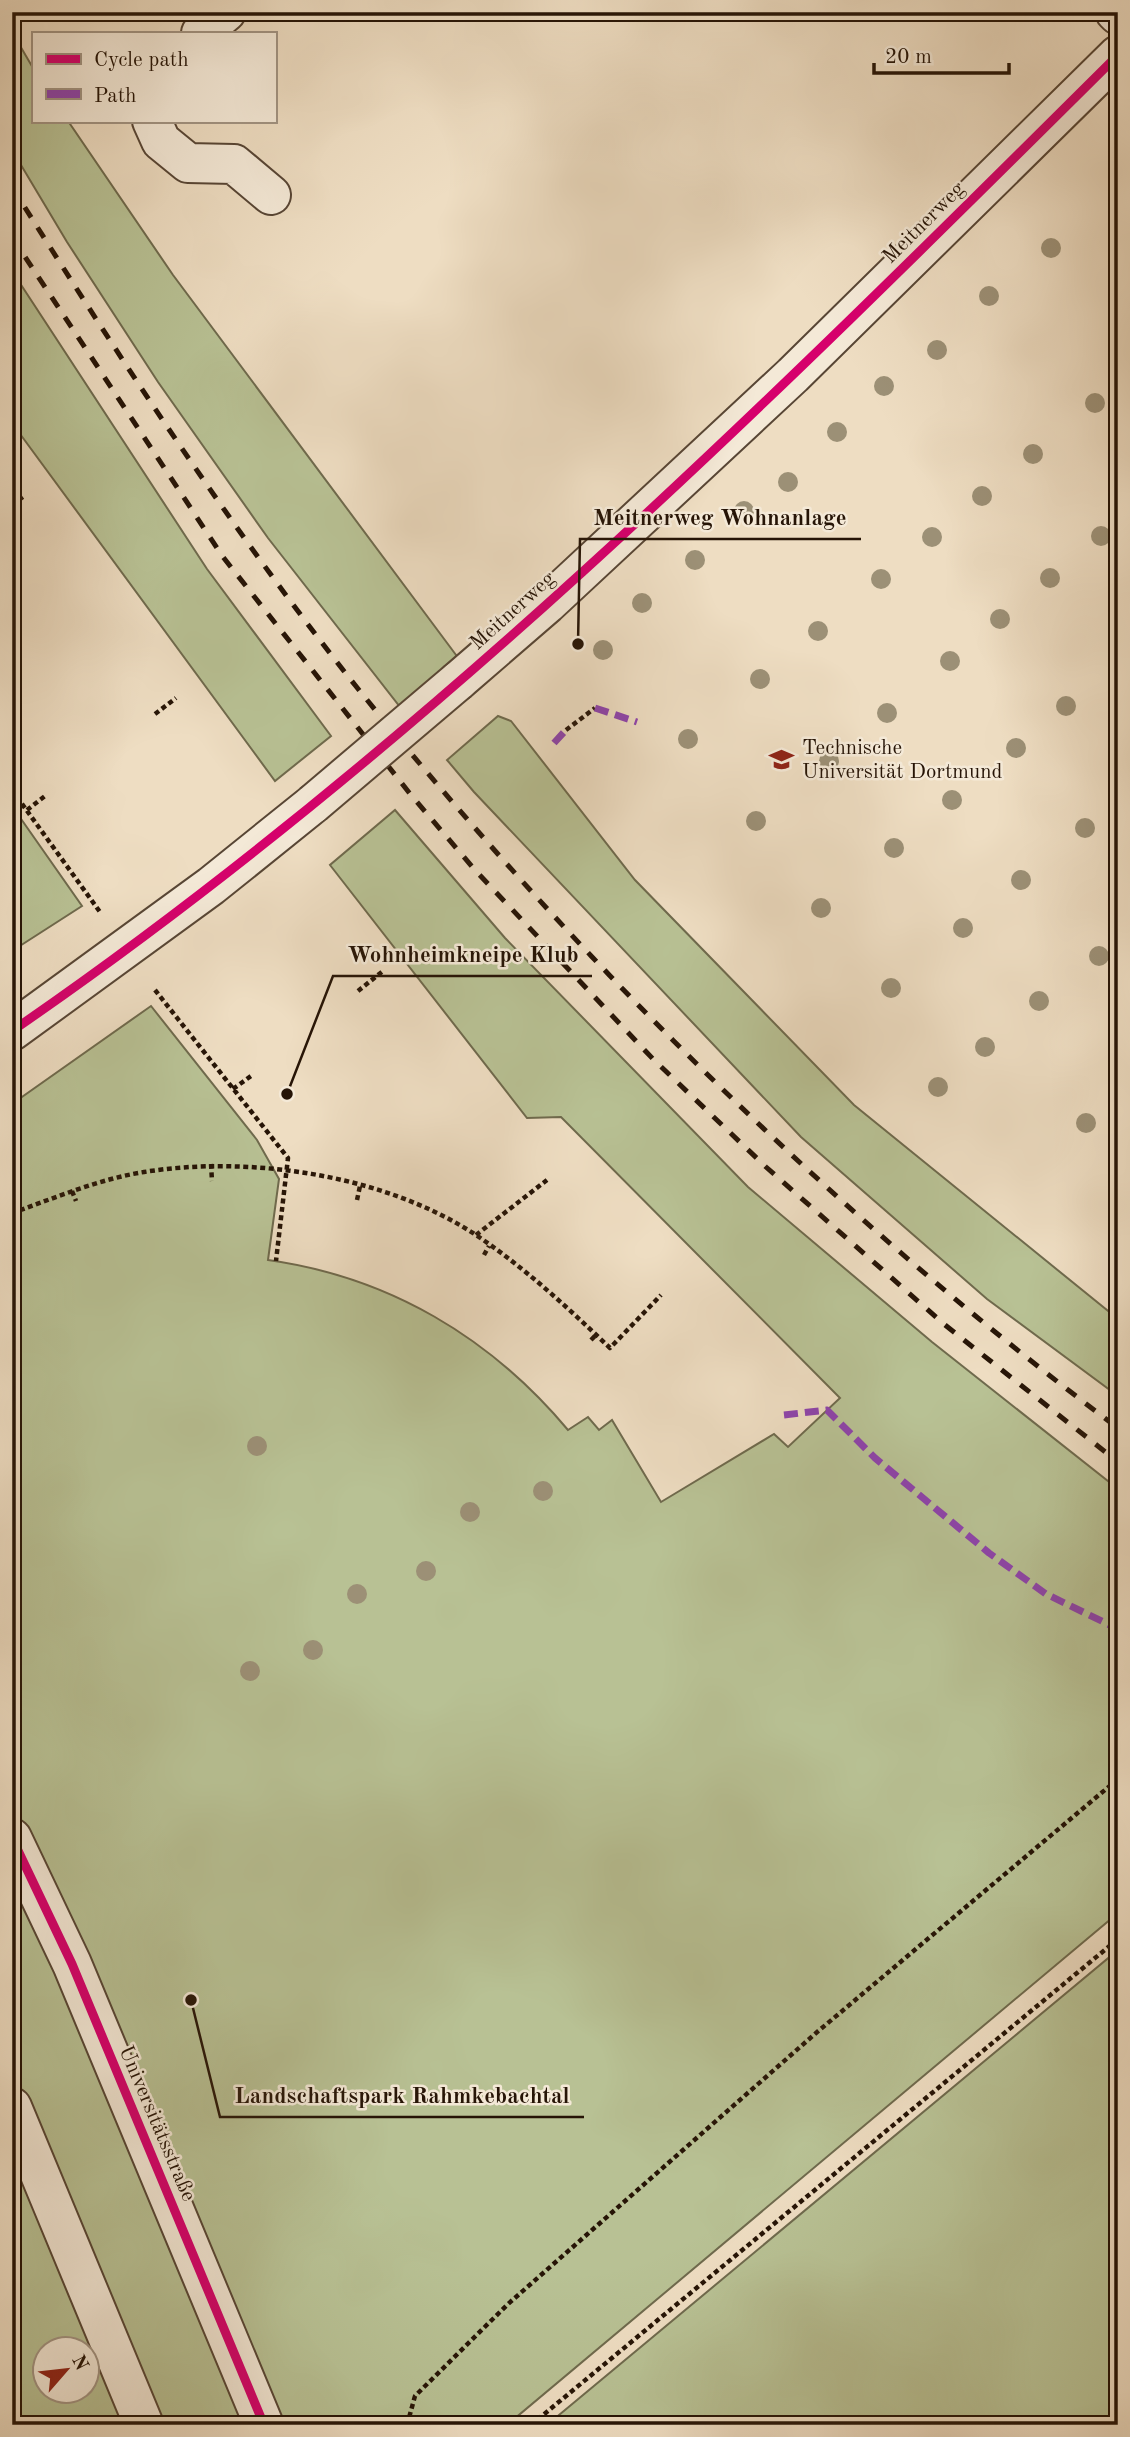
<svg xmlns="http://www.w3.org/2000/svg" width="1130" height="2437" viewBox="0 0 1130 2437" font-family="'Old Standard TT',serif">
  <rect width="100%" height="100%" fill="#eeddc2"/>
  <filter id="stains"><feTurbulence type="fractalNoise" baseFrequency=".00286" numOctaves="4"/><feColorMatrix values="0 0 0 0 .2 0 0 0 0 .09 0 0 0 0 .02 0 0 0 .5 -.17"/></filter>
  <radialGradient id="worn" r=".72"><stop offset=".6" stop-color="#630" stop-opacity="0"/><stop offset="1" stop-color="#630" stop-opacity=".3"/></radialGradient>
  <path fill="#b8c194" stroke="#6f6a4d" stroke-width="2" fill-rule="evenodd" d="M 12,32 L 33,68 L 33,121 L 68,121 L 173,275 L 462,663 L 404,712 L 268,538 L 158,382 L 67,242 L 12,150 Z
    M 12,271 L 207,569 L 331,736 L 275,781 L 12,423 Z
    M 498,716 L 511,721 L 635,880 L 854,1105 L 1118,1319 L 1118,1396 L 987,1299 L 801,1137 L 474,792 L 447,760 Z
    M 12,806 L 82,906 L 12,951 Z
    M 395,810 L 505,938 L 748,1187 L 932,1342 L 1118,1489 L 1118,1913 L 507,2425 L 12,2425 L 12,1104 L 151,1006 L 257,1140 L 279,1179 L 268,1260 C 389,1277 490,1337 568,1430 L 588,1417 L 599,1430 L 612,1420 L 661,1502 L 774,1434 L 788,1447 L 840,1398 L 561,1117 L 527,1118 L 330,865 ZM 46,2350 L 88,2350 L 88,2392 L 46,2392 Z
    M 1118,1950 L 1118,2425 L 547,2425 Z"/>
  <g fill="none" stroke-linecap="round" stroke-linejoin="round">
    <defs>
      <path id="minor" d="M 1115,12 L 1118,15
        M 201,33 L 226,12
        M 152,121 L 161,141 L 188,163 L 234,164 L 271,195
        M 458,681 L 547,604 L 793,375 L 1118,55
        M 12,1031 L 211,886 L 313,804
        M 12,1838 L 72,1964 L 264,2425
        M 12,2107 L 144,2425"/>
    </defs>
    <use href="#minor" stroke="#584635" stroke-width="42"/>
    <path stroke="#261406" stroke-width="4.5" stroke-dasharray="5 3.5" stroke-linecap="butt" d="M 12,505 L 24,496
      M 155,714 L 176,698
      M 566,730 L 595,708
      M 12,790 L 100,912
      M 27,810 L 45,796
      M 155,990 L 288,1158 L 276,1261
      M 358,991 L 383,971
      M 233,1089 L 251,1076
      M 211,1164 L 212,1181
      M 72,1191 L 76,1201
      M 357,1200 L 360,1186
      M 12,1213 C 55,1198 99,1179 144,1172 C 250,1155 385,1175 476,1235 C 525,1268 567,1307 610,1348 L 661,1295
      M 476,1235 L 547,1180
      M 484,1255 L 489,1246
      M 591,1340 L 596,1335
      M 407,2425 L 415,2396 L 508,2304 L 816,2033 L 1118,1779
      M 531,2425 L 1118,1939"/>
    <use href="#minor" stroke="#f4e9d7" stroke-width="38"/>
    <path stroke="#261406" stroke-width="5" stroke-dasharray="12 12" stroke-linecap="butt" d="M 12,187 C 119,357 230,528 355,685 C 578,962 834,1215 1118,1428
      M 12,237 L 223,557 L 411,795 L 475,870 L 653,1059 L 766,1167 L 945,1325 L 1118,1462"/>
    <defs>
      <path id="minor-bridge" d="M 313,804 L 458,681"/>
    </defs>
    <use href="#minor-bridge" stroke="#584635" stroke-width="42" stroke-linecap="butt"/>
    <use href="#minor-bridge" stroke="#f4e9d7" stroke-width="38"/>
    <path stroke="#8e44ad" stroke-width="7" stroke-dasharray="14 7" stroke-linecap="butt" d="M 595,708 L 637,722
      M 554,743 L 566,730
      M 784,1415 L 827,1410 L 875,1458 L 989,1553 L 1046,1594 L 1118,1629"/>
    <defs>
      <path id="cycleway" d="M 12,1031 C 418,752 770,401 1118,55
        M 12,1838 L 72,1964 L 264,2425"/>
    </defs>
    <use href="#cycleway" stroke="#f4e9d7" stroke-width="13"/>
    <use href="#cycleway" stroke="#d6006c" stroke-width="9"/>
  </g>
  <g fill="#9c9076">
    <circle cx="1051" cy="248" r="10"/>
    <circle cx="989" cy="296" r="10"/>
    <circle cx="937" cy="350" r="10"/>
    <circle cx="884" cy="386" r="10"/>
    <circle cx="1095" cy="403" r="10"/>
    <circle cx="837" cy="432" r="10"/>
    <circle cx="1033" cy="454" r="10"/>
    <circle cx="788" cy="482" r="10"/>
    <circle cx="982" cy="496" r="10"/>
    <circle cx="744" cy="511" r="10"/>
    <circle cx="1101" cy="536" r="10"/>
    <circle cx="932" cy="537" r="10"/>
    <circle cx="695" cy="560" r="10"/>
    <circle cx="1050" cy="578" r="10"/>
    <circle cx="881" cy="579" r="10"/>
    <circle cx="642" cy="603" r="10"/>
    <circle cx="1000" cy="619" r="10"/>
    <circle cx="818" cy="631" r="10"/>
    <circle cx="603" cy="650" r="10"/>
    <circle cx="950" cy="661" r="10"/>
    <circle cx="760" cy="679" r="10"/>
    <circle cx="1066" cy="706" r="10"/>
    <circle cx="887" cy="713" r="10"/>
    <circle cx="688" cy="739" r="10"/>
    <circle cx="1016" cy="748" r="10"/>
    <circle cx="829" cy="761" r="10"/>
    <circle cx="952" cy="800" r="10"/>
    <circle cx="756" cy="821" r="10"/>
    <circle cx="1085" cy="828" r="10"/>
    <circle cx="894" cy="848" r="10"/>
    <circle cx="1021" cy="880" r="10"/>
    <circle cx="821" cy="908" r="10"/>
    <circle cx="963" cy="928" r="10"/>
    <circle cx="1099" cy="956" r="10"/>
    <circle cx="891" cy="988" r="10"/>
    <circle cx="1039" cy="1001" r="10"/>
    <circle cx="985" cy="1047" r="10"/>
    <circle cx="938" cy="1087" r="10"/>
    <circle cx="1086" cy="1123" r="10"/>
    <circle cx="257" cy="1446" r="10"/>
    <circle cx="543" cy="1491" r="10"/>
    <circle cx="470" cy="1512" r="10"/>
    <circle cx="426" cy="1571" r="10"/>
    <circle cx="357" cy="1594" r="10"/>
    <circle cx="313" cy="1650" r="10"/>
    <circle cx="250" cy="1671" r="10"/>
  </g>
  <defs>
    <symbol id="university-bare" viewBox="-9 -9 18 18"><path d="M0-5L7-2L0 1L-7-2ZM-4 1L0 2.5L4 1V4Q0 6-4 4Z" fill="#8f2418" stroke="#f4e9d7" stroke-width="2.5" paint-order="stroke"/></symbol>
  </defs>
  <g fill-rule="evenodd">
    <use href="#university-bare" x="764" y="742" width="35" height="35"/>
  </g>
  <g text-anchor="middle" stroke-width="5" stroke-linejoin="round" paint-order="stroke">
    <g font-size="21" fill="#261406" stroke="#f4e9d7">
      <text transform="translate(923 222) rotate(-45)" y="7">Meitnerweg</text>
      <text transform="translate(512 610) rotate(-42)" y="7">Meitnerweg</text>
      <text transform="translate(158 2123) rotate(67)" y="7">Universitätsstraße</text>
    </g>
    <g font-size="21" fill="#261406" stroke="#f4e9d7" text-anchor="start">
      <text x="802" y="754">Technische<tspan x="802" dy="24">Universität Dortmund</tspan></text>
    </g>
  </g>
  <path fill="none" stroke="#261406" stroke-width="2.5" d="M578 644L580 539H861M287 1094L333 976H592M191 2000L220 2117H584"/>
  <g fill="#261406" stroke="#f4e9d7" stroke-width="2.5">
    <circle cx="578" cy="644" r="7"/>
    <circle cx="287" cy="1094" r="7"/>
    <circle cx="191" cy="2000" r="7"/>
  </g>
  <g font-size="23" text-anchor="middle" font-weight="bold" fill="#261406" stroke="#f4e9d7" stroke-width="5" stroke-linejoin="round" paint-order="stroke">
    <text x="720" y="525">Meitnerweg Wohnanlage</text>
    <text x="463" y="962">Wohnheimkneipe Klub</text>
    <text x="402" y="2103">Landschaftspark Rahmkebachtal</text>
  </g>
  <rect width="1130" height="2437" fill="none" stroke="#eeddc2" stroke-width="42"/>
  <rect x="14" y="14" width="1102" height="2409" fill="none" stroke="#261406" stroke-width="3.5"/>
  <rect x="21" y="21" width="1088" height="2395" fill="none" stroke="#261406" stroke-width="2"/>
  <rect x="32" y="32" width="245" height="91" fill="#f4e9d7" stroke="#a29483" stroke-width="2"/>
  <rect x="46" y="54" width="35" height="10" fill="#d6006c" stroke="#a29483" stroke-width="2"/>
  <text x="94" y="66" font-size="21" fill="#261406">Cycle path</text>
  <rect x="46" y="89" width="35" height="10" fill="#8e44ad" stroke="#a29483" stroke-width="2"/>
  <text x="94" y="102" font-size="21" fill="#261406">Path</text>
  <g transform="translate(66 2370) rotate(62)"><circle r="33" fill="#f4e9d7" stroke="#a29483" stroke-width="2"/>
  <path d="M0-5L12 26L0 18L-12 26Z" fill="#8f2418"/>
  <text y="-10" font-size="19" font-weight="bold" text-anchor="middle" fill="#261406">N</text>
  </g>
  <path d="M874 63v10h135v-10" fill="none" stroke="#261406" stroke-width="3.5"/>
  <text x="885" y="63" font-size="21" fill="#261406" stroke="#f4e9d7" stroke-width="5" paint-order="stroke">20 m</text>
  <rect width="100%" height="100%" filter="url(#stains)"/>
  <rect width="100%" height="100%" fill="url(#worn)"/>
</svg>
